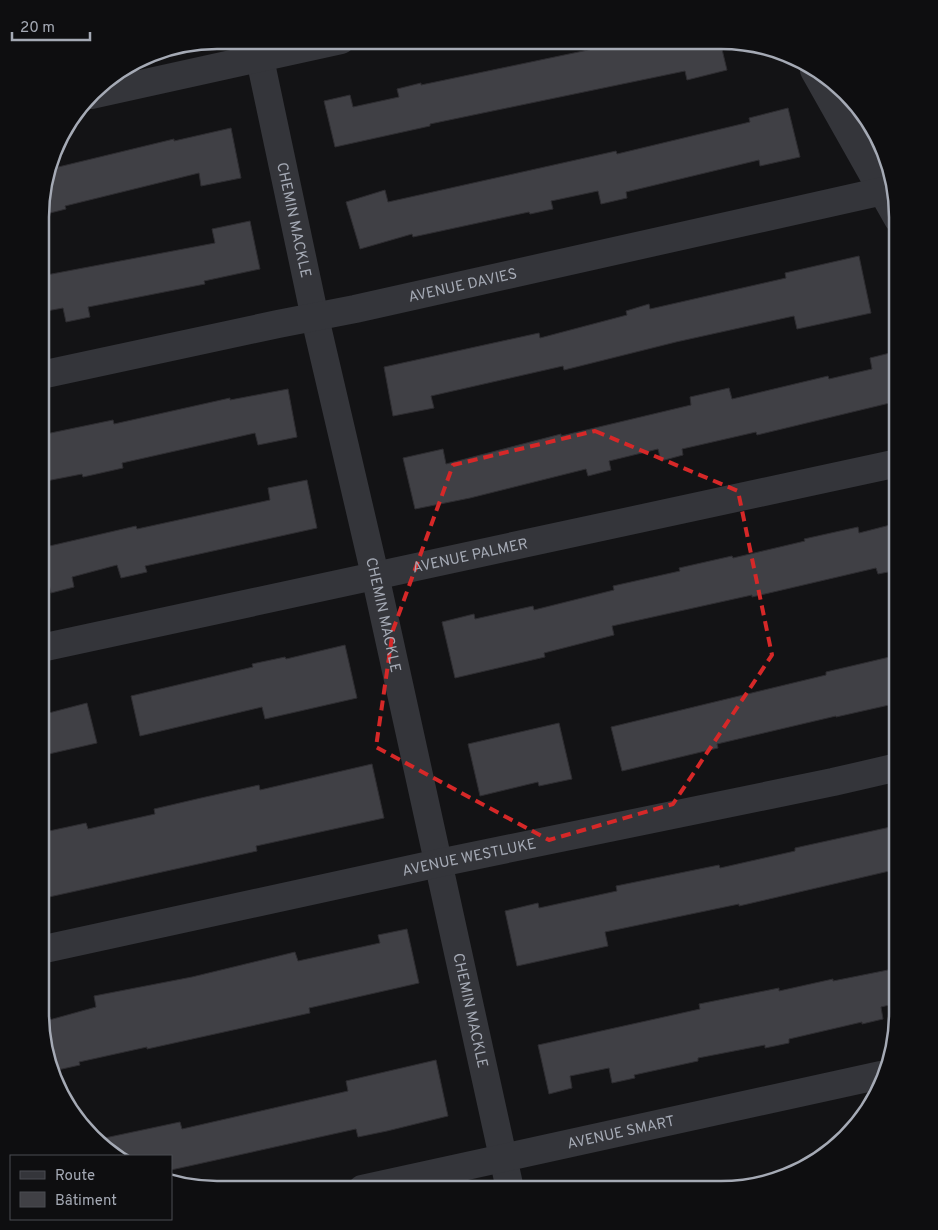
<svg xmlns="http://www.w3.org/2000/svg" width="938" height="1230" viewBox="0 0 938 1230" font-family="Overpass,sans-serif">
  <rect width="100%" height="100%" fill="#131315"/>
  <path fill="#404045" stroke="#2e2d31" d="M 631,41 L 720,41 L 727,70 L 687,80 L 685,71 L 430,124 L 430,126 L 335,147 L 324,101 L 350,95 L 353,107 L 399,97 L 397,89 L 421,83 L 421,85 Z
    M 788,108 L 800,157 L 760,166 L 759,160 L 626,192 L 627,198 L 601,204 L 598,191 L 551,201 L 553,209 L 530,214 L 529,212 L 413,237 L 412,234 L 360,249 L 346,202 L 385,190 L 388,202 L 616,151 L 617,154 L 750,122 L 749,118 Z
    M 231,128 L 241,178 L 201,186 L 199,173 L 65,206 L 66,209 L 42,215 L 42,193 L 50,169 L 174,139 L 174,141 Z
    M 250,221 L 260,269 L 204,281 L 205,284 L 88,307 L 90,317 L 66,322 L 63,308 L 41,312 L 41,276 L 215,243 L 212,229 Z
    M 859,256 L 871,313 L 797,329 L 794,316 L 676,342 L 564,370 L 563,366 L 431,396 L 434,408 L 393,416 L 384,367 L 539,333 L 540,338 L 627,315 L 626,311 L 649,304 L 650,309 L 786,278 L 785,273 Z
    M 898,351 L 898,401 L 757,435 L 756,432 L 682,449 L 683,455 L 661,461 L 658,449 L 609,461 L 611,470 L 588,476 L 586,469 L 470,498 L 415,509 L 403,458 L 443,449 L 446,464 L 561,434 L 561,436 L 691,405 L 690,397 L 729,388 L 732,399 L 828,376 L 829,379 L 872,369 L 870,358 Z
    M 288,389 L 297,437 L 258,445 L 255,433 L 122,463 L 123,468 L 83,477 L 82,474 L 41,482 L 41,435 L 113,420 L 114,424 L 230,398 L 230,400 Z
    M 307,480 L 317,528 L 145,566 L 147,572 L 121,578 L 117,565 L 72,577 L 74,587 L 51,593 L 41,548 L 136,526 L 137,529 L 270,500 L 268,488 Z
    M 898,523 L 898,570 L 878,574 L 876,568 L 752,597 L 752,595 L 612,626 L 614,635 L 544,653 L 545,657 L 455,678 L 442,622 L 474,614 L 475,619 L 533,606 L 534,610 L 614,590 L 613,586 L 680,571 L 679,568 L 732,556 L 733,558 L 805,541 L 804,539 L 858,527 L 859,533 Z
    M 345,645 L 357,698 L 265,719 L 262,707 L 140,736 L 131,696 L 253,667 L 252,664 L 285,657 L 286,659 Z
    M 898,655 L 898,703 L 836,717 L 836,716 L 717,744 L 718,748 L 622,771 L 611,727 L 826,675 L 826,672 Z
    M 87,703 L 97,743 L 40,756 L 41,715 Z
    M 559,723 L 572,779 L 539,786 L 538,782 L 480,796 L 468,744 Z
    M 372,764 L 384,818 L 256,846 L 257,851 L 40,899 L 40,833 L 86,823 L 88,829 L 155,814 L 154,809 L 201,798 L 259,785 L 260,790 Z
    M 895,826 L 898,838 L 898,869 L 739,906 L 739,904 L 605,932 L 608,946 L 517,966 L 505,911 L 538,903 L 539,908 L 617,891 L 616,886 L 719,865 L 720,868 L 795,851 L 795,848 Z
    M 407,929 L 419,983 L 309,1008 L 310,1013 L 147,1049 L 147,1047 L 79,1062 L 80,1065 L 53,1071 L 42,1022 L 96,1007 L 94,996 L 192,977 L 295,952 L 298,961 L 380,943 L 378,935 Z
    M 898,968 L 898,1003 L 881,1007 L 883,1019 L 862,1024 L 862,1022 L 789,1039 L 789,1043 L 765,1048 L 765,1045 L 698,1058 L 698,1061 L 634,1075 L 635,1078 L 612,1083 L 609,1068 L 570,1076 L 572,1088 L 549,1094 L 538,1045 L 700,1009 L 699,1004 L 779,988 L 779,991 L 833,979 L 833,981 Z
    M 436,1060 L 448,1116 L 387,1131 L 358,1137 L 356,1129 L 171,1170 L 171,1156 L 115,1156 L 100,1139 L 180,1122 L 182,1129 L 348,1091 L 346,1081 Z"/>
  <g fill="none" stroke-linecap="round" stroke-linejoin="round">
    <g stroke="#34353a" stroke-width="28">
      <path id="s1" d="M 256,40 L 315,318 L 375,575 L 510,1189"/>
      <path d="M 814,70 L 898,219"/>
      <path d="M 91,95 L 341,40"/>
      <path id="s2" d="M 41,375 L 278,324 L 355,309 L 883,191"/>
      <path id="s3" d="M 41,648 L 898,463"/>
      <path id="s4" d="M 40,950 L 439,863 L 833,782 L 898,767"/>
      <path id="s5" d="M 362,1189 L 881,1075"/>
    </g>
  </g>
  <path fill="none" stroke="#d62828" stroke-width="4" stroke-dasharray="10 6" stroke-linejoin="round" d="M 595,431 L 738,491 L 772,655 L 673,804 L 549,840 L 376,747 L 393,630 L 453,465 Z"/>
  <g text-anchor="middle" stroke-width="4" stroke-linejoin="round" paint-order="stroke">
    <g font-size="15" fill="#a5aab5" stroke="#0e0e10">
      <text dy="5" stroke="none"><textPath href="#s1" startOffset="184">CHEMIN MACKLE</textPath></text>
      <text dy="5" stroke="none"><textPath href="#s2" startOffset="431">AVENUE DAVIES</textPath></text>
      <text dy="5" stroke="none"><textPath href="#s3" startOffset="439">AVENUE PALMER</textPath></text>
      <text dy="5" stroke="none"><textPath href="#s1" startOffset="589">CHEMIN MACKLE</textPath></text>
      <text dy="5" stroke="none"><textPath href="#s4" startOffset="439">AVENUE WESTLUKE</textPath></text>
      <text dy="5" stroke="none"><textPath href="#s1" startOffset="994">CHEMIN MACKLE</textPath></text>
      <text dy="5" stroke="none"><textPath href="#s5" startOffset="265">AVENUE SMART</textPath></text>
    </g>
  </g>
  <path d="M0 0H938V1230H0ZM217 49H721A168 168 0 0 1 889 217V1013A168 168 0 0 1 721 1181H217A168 168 0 0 1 49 1013V217A168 168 0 0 1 217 49Z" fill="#0e0e10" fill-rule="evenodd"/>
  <path fill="none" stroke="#a5aab5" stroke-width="2.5" d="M217 49H721A168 168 0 0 1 889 217V1013A168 168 0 0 1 721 1181H217A168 168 0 0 1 49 1013V217A168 168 0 0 1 217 49Z"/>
  <rect x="10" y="1155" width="162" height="65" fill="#0e0e10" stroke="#4a4c52"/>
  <rect x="20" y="1171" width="25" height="8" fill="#34353a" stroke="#4a4c52"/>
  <text x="55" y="1180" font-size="15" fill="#a5aab5">Route</text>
  <rect x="20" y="1192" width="25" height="15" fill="#404045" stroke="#4a4c52"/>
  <text x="55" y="1205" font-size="15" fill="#a5aab5">Bâtiment</text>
  <path d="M12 32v8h78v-8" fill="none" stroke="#a5aab5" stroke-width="2.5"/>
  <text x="20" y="32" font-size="15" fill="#a5aab5" stroke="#0e0e10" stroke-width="4" paint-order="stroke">20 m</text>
</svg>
